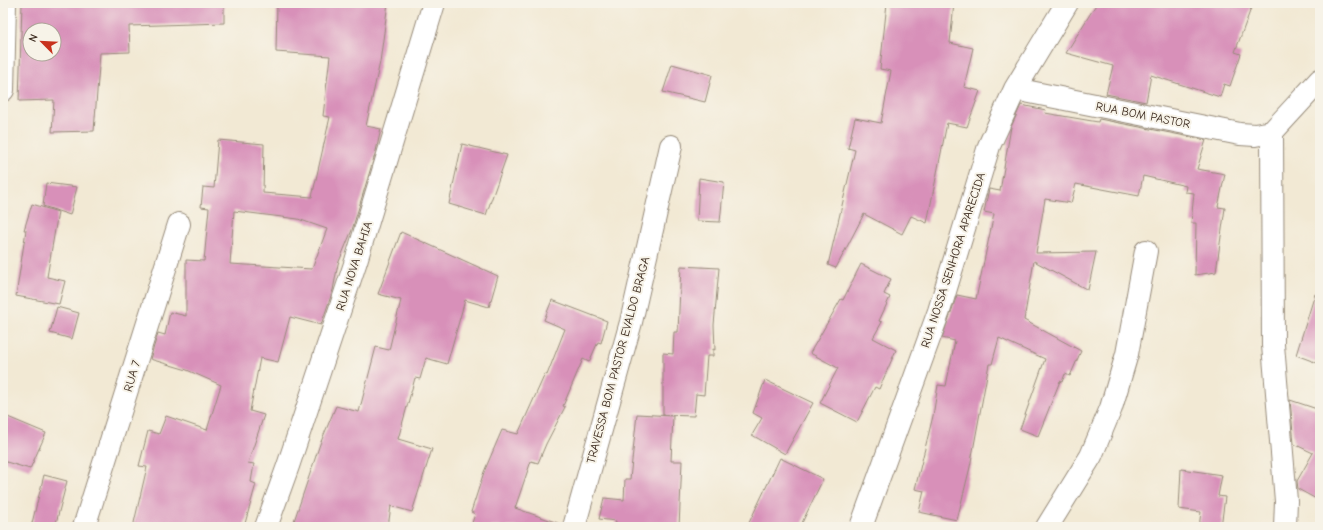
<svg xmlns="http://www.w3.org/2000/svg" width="1323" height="530" viewBox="0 0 1323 530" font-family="'Comic Neue',sans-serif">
  <rect width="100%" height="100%" fill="#f7f3e8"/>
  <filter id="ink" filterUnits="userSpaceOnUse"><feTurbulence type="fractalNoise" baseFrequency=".025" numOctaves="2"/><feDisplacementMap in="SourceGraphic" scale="8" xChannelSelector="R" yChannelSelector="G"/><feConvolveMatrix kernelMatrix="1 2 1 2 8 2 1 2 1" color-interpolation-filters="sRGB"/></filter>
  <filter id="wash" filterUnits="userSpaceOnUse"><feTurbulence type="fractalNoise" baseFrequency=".012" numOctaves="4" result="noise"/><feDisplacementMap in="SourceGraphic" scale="16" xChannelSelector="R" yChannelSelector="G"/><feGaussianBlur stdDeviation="0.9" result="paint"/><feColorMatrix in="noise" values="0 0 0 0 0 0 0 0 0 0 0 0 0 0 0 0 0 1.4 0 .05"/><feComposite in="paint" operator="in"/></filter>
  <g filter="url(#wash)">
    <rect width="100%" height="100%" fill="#f2e9d4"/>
    <g id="blocks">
      <path fill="#d890b9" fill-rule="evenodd" d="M 22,3 L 224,3 L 224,23 L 129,26 L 130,52 L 100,53 L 94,131 L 52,132 L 54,100 L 19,101 ZM 30,30 L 54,30 L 54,54 L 30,54 Z
        M 277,3 L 388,3 L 380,62 L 366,126 L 381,129 L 376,151 L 352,230 L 338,264 L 333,290 L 321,325 L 290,317 L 278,362 L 260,358 L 250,411 L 264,415 L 248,463 L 254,464 L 251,482 L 256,484 L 244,527 L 133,527 L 147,467 L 139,466 L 148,431 L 159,434 L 166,416 L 207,430 L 221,385 L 187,370 L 150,359 L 158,333 L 165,335 L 170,312 L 186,316 L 186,260 L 204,261 L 209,208 L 201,207 L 203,187 L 214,188 L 218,140 L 264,144 L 263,193 L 312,197 L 330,117 L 323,116 L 330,56 L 276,52 ZM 234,211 L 298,219 L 327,229 L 312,269 L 230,264 Z
        M 887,3 L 954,3 L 950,43 L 973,48 L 964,87 L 980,91 L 967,127 L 947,123 L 927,223 L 911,216 L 902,234 L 864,214 L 836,268 L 828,265 L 855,150 L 848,148 L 855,118 L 881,123 L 891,71 L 880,69 Z
        M 1097,3 L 1253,3 L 1235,52 L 1241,54 L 1230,86 L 1224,84 L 1220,97 L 1151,75 L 1146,102 L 1106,94 L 1113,66 L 1066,53 Z
        M 672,64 L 712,75 L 705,102 L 663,92 Z
        M 1021,105 L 1046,110 L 1045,113 L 1098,122 L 1099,119 L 1206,140 L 1197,169 L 1225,174 L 1218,207 L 1225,208 L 1216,272 L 1195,275 L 1196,223 L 1191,223 L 1194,193 L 1185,192 L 1186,186 L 1143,176 L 1139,196 L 1076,184 L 1071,203 L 1045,199 L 1036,253 L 1096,252 L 1088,290 L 1034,261 L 1024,320 L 1081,351 L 1070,376 L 1065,374 L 1062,382 L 1060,381 L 1038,436 L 1020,429 L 1045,359 L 999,338 L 992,364 L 989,364 L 970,467 L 957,520 L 919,512 L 924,491 L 915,489 L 933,416 L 938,385 L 946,386 L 955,341 L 942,338 L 957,295 L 976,299 L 994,214 L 984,212 L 989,189 L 1000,191 L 1011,127 Z
        M 462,144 L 507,155 L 486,215 L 449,204 Z
        M 699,178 L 724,182 L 720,222 L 697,221 Z
        M 46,183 L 77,187 L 70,215 L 43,206 Z
        M 32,204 L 58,212 L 47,277 L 65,281 L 59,304 L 16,296 L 26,230 L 24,230 Z
        M 401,232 L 498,276 L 489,307 L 465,300 L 447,364 L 426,358 L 420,379 L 415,378 L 398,439 L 432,449 L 412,512 L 391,506 L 388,527 L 292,527 L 320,444 L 336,406 L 359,412 L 376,347 L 389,350 L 401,300 L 378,294 Z
        M 861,264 L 891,279 L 884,294 L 890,297 L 879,321 L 882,322 L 873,338 L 896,350 L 879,389 L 875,387 L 857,422 L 820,403 L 838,368 L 810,353 L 841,299 L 843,300 Z
        M 681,266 L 719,268 L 714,325 L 715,350 L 713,349 L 713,356 L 707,356 L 704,395 L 696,394 L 694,416 L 663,415 L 663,353 L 673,354 L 674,332 L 678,332 Z
        M 1315,294 L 1320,295 L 1320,364 L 1296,355 Z
        M 552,300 L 607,321 L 601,343 L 598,342 L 589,362 L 583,359 L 563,406 L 565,407 L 546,444 L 538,463 L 531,461 L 515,508 L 558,523 L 557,527 L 485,527 L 472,523 L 475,514 L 471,512 L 484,472 L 502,430 L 518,434 L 545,374 L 547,375 L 565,329 L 544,320 Z
        M 57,307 L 79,313 L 72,339 L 50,333 Z
        M 765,380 L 813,403 L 785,454 L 752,435 L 762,418 L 753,413 Z
        M 1290,400 L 1320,410 L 1320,501 L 1298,489 L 1297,481 L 1313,453 L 1294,444 Z
        M 637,414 L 673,416 L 671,461 L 682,461 L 679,527 L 615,527 L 616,521 L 599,519 L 604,498 L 624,500 L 625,479 L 630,479 Z
        M 3,415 L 46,433 L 30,469 L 3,461 Z
        M 780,458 L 823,479 L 800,527 L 747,527 Z
        M 1181,469 L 1222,475 L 1218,496 L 1225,497 L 1221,527 L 1199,527 L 1201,512 L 1179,509 Z
        M 44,475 L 67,481 L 55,527 L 31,527 Z"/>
    </g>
  </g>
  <g filter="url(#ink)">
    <use href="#blocks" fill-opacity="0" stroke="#968a79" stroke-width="1"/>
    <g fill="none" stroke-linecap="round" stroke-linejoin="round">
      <defs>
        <path id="minor" d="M 1015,89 L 1240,134 L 1255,135 L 1272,132
          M 3,90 L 5,3
          M 1272,132 L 1273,345 L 1286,501 L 1285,527
          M 1272,132 L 1320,80
          M 84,527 L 179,224
          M 266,527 L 288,466 L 356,261 L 434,3
          M 574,527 L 631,322 L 671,146
          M 861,527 L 939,311 L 989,146 L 1015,89 L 1067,3
          M 1047,527 L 1091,456 L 1111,408 L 1127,354 L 1146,251"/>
      </defs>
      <use href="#minor" stroke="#968a79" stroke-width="24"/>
      <use href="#minor" stroke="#fff" stroke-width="22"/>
    </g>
  </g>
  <g text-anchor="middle" stroke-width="4" stroke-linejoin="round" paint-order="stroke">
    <g font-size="12" fill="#3b2a1e" stroke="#f7f3e8">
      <text transform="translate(1143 115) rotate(11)" y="4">RUA BOM PASTOR</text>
      <text transform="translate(953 260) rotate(-72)" y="4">RUA NOSSA SENHORA APARECIDA</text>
      <text transform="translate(354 266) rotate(-72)" y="4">RUA NOVA BAHIA</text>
      <text transform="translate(618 360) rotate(-75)" y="4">TRAVESSA BOM PASTOR EVALDO BRAGA</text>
      <text transform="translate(132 376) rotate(-73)" y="4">RUA 7</text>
    </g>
  </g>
  <rect width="1323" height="530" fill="none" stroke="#f7f3e8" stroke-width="16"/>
  <g transform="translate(42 42) rotate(294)"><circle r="19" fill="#f7f3e8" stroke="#aca397"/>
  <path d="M0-3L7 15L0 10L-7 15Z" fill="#c8321e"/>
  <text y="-6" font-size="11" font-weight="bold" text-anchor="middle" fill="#3b2a1e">N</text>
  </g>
</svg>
